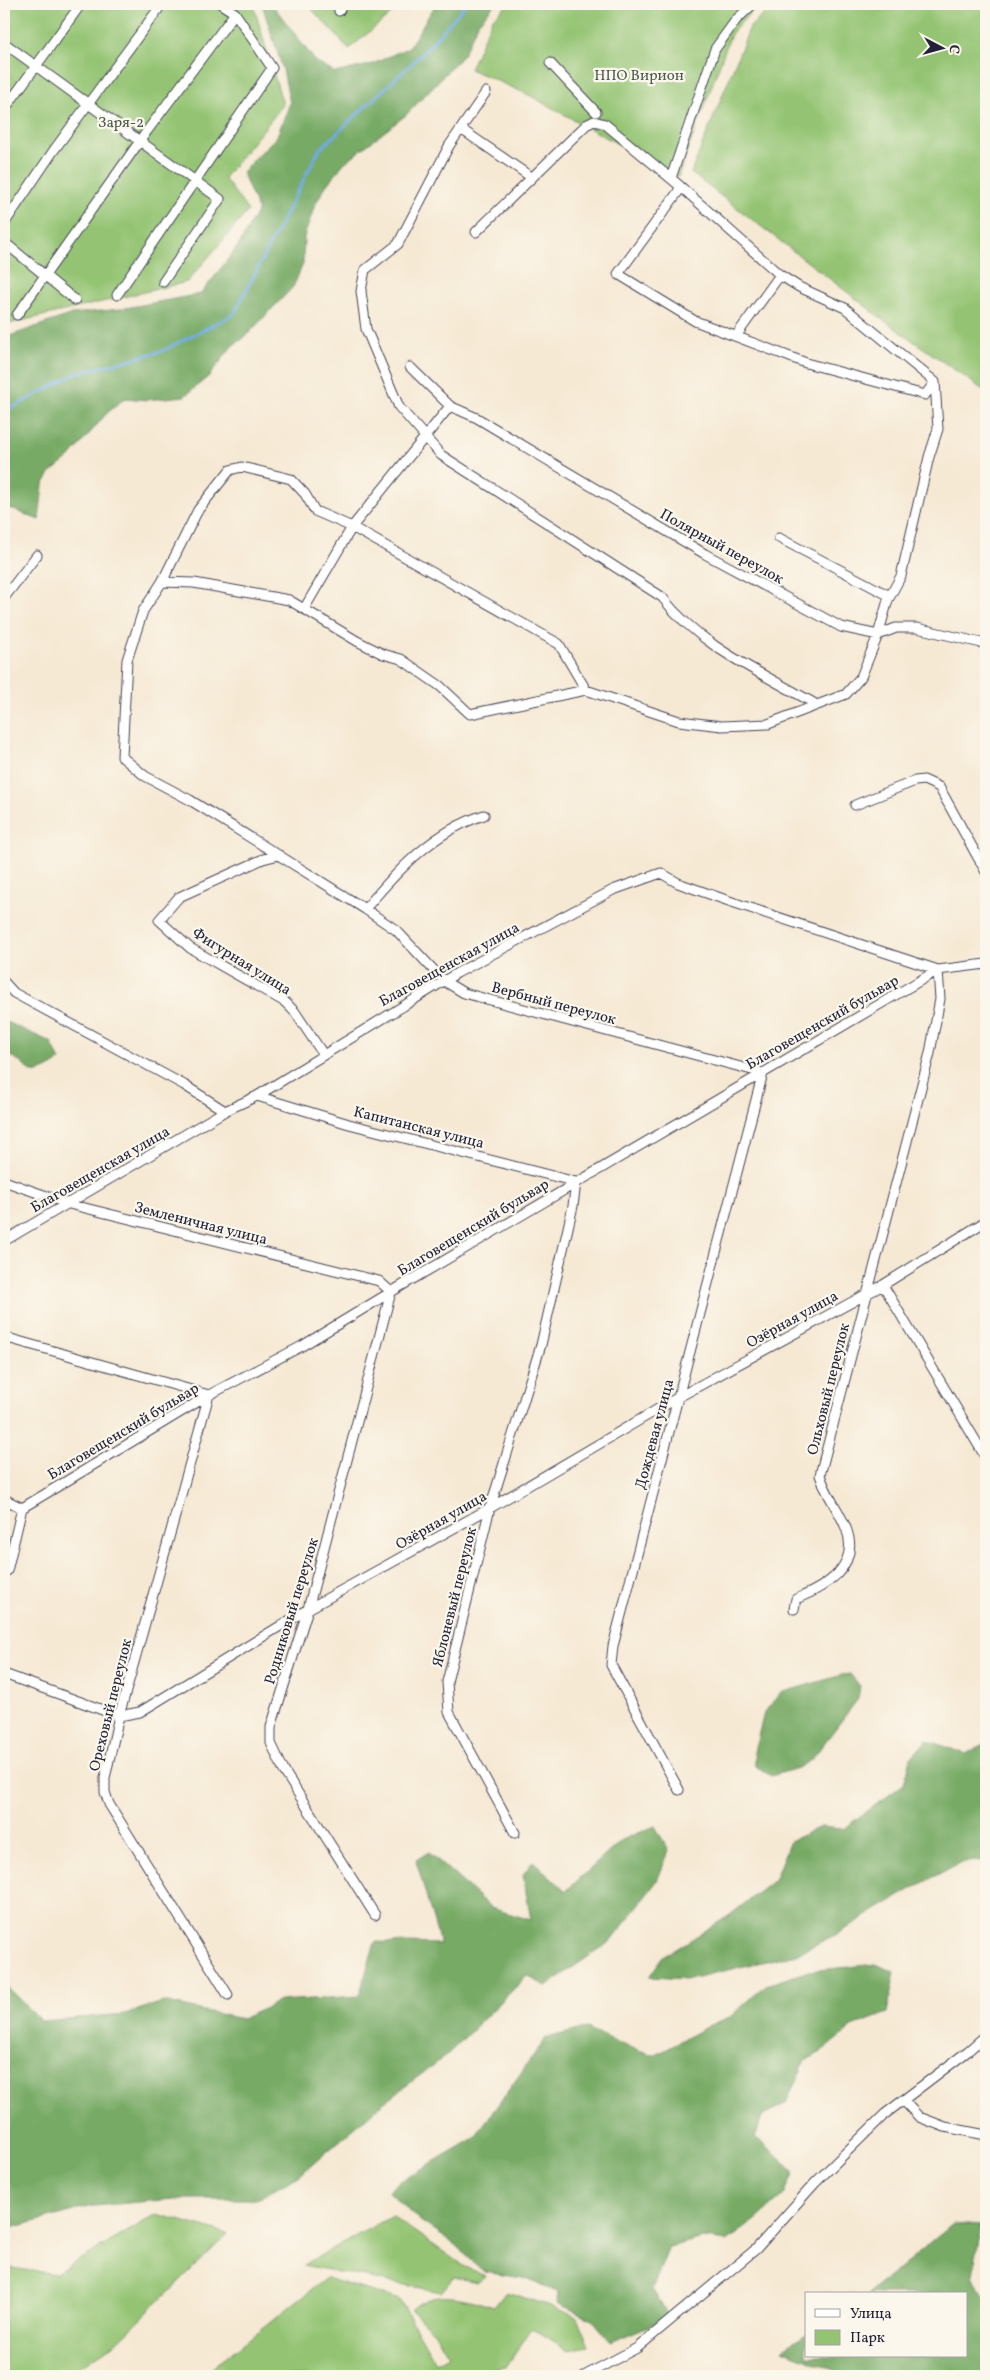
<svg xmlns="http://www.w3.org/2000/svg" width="990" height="2380" viewBox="0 0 990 2380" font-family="Vollkorn,serif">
  <rect width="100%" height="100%" fill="#fbf7ec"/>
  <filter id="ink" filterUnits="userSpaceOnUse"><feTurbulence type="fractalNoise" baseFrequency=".02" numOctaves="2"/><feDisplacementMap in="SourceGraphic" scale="10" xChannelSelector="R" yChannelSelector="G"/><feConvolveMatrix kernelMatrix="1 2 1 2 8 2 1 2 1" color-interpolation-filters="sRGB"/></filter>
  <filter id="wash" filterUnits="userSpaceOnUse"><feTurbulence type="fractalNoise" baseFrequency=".0096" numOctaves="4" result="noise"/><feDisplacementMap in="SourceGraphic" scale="20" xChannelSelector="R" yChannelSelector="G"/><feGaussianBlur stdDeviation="1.12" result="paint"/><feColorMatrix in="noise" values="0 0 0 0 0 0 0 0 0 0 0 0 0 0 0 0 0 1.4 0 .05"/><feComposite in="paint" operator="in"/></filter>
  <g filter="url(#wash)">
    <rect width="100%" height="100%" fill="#f6e9d4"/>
    <path fill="#94c473" stroke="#5b7357" d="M 4,4 L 253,4 L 283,105 L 224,178 L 248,211 L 187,282 L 4,325 Z
      M 307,4 L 403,4 L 349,49 Z
      M 508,4 L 758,4 L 731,34 L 678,177 L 529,95 L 470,69 L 492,19 Z
      M 775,4 L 986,4 L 986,392 L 885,321 L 691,173 L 750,27 Z
      M 157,2214 L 228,2234 L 118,2341 L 67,2376 L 4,2376 L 4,2267 L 56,2274 Z
      M 392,2216 L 465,2267 L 485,2276 L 477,2282 L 454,2277 L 441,2292 L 303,2265 Z
      M 326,2278 L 400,2300 L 436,2363 L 449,2356 L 435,2333 L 411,2310 C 434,2287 467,2299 494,2307 L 506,2292 L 548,2305 L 577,2317 L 589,2346 L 568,2350 L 532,2328 L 506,2367 L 464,2376 L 202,2376 Z"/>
    <path fill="#77aa65" stroke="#4c6650" d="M 262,4 L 272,4 L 316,62 L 335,73 L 373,64 L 409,47 L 436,4 L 495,4 L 478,23 L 463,55 L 406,115 L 344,163 L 325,187 L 315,205 L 304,237 L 303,264 L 293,287 L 244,338 L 233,345 L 209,376 L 185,396 L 147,400 L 125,398 L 106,414 L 69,458 L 51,472 L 43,485 L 39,520 L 4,506 L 4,338 L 72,314 L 120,309 L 201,294 L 239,245 L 258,210 L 242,172 L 277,136 L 290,103 L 283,70 Z
      M 4,1021 L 51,1042 L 60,1061 C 21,1086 34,1063 4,1053 Z
      M 850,1674 L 860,1686 L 858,1699 L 812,1759 L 798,1768 L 771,1776 L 755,1765 L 754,1752 L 764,1713 L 780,1693 L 842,1675 Z
      M 927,1740 L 966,1754 L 986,1743 L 986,1860 L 959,1863 L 906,1892 L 837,1934 L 796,1954 L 689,1979 L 649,1977 L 662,1958 L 730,1915 L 774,1880 L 790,1841 L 820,1827 L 843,1829 L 904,1784 L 911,1758 Z
      M 655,1826 L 669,1851 L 657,1881 L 611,1941 L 546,1986 L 527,1976 L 447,2055 L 382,2104 L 299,2176 L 257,2199 L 174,2199 L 93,2206 L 4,2230 L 4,1984 L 41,2021 L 125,2014 L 163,2002 L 242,2019 L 280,2001 L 359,1996 L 375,1942 L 440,1944 L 416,1860 L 429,1852 L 491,1908 L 531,1920 L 523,1875 L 533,1861 L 566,1891 L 622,1840 Z
      M 876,1964 L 895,1972 L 887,2013 L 854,2026 L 823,2051 L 805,2061 L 786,2103 L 762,2117 L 755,2138 L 776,2154 L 794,2172 L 784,2195 L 756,2220 L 727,2241 L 703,2238 L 669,2247 L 652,2289 L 669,2317 L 611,2342 L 592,2319 L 557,2303 L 558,2291 L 522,2278 L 484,2272 L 454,2244 L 419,2220 L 388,2191 L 401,2181 L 474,2138 L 546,2038 L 587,2028 L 626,2046 L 654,2055 L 710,2025 L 730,2017 L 766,1985 L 809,1971 Z
      M 953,2224 L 981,2226 L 973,2275 L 986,2303 L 986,2376 L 846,2375 L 782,2350 L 806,2334 L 806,2356 L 966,2356 L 966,2294 L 868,2294 Z"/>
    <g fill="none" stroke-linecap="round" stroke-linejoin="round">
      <path stroke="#70ace1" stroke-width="3" d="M 4,412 L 75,374 L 162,351 L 234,314 L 319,150 L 425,51 L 466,4"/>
    </g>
  </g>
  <g filter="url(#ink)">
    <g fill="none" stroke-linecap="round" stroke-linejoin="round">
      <defs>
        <path id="minor" d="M 339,11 L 343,4
          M 4,43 L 220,199 L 163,282
          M 550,63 L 596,112
          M 486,92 L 449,146 L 398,244 L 365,270 L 361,291 L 366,329 L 399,407 L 441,455 L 662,597 C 701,648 763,673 817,705
          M 4,110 L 81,4
          M 461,129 L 531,177
          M 671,178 L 715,49 L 736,20 L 753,4
          M 680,186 L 678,192 L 618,274 L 695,321 L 806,363 L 925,395 L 935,382
          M 4,224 L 54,150 L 162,4
          M 4,242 L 75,300
          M 117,295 L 272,68 L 235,13 L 221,4
          M 17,315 L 147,131 L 235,13
          M 736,336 L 780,275
          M 410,367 L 450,406
          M 779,538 L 890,596
          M 162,582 L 194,583 L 289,600 L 357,641 L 383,654 L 401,659 L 440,686 L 470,714 L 586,690 L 679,721 L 722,726 L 768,724 L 846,694 L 861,677 L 878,635 L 888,600 L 901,576 L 929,457 L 938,429 L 935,382 L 845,308 L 799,287 L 780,275 L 680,186 L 605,124 L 594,121 L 586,125 L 476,232
          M 4,598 L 37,555
          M 304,609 L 352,527 L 450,406 L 477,418 L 705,554 L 841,627 L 878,635 L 896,628 L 917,628 L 986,644
          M 586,690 L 559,644 L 352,527 L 315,511 L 305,494 L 291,479 L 242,467 L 230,470 L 198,510 L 162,582 L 143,611 L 127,660 L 122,757 L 145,776 L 190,800 L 365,909 L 396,930 L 444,981 L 464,993 L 763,1073 L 613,1646 L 611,1665 L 679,1790
          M 855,805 L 915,781 L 924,780 L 939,787 L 986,872
          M 279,855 L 263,859 L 179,897 L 159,920 L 190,948 L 285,1002 L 295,1012 L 323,1054
          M 365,909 C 398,870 434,831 484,815
          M 4,982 L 14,993 L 184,1085 L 225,1111
          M 257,1096 L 349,1124 L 576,1182 L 573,1206 L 541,1345 L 490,1508 L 447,1682 L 449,1712 L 515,1833
          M 4,1181 L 69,1204 L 379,1281 L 391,1292 L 308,1609 L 271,1727 L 271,1743 L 284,1771 L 375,1915
          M 4,1241 L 225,1111 L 257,1096 L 457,973 L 613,890 L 661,873 L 678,883 L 729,901 L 938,970
          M 883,1285 L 986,1458
          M 4,1337 L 209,1395 L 119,1716 L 105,1778 L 105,1792 L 109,1804 L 228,1995
          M 4,1499 L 22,1508
          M 22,1508 L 209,1395 L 302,1346 L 391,1292 L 938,970 L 986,964
          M 7,1571 L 22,1508
          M 794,1609 L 796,1599 C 826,1587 861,1566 846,1528 C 838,1508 827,1497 820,1475 L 930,1053 L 940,999 L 938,970
          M 4,1674 L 119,1716 L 140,1712 L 308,1609 L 490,1508 L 677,1398 L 883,1285 L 986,1221
          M 903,2100 L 919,2117 L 945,2127 L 986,2135
          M 584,2376 L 637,2348 L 756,2249 L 815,2183 L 885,2114 L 968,2051 L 986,2035"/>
      </defs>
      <use href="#minor" stroke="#424052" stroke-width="11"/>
      <use href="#minor" stroke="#fff" stroke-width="9"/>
    </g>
  </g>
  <g text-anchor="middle" stroke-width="4.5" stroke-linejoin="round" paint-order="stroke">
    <g font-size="15" fill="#4a5b4f" stroke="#fbf7ec">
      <text x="639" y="80">НПО Вирион</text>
      <text x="121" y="127">Заря-2</text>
    </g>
    <g font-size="15" fill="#22223b" stroke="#fbf7ec">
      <text transform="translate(722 546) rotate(29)" y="5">Полярный переулок</text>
      <text transform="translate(242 961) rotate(32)" y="5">Фигурная улица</text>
      <text transform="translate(449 964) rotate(-29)" y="5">Благовещенская улица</text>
      <text transform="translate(554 1003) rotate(15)" y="5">Вербный переулок</text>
      <text transform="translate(822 1022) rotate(-30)" y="5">Благовещенский бульвар</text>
      <text transform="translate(419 1127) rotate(14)" y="5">Капитанская улица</text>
      <text transform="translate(100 1169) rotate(-30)" y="5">Благовещенская улица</text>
      <text transform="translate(201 1223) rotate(14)" y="5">Земленичная улица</text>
      <text transform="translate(473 1227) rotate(-31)" y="5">Благовещенский бульвар</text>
      <text transform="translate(792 1319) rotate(-29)" y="5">Озёрная улица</text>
      <text transform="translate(828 1389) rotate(-76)" y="5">Ольховый переулок</text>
      <text transform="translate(123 1431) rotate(-31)" y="5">Благовещенский бульвар</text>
      <text transform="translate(654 1434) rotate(-75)" y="5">Дождевая улица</text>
      <text transform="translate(441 1520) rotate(-30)" y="5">Озёрная улица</text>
      <text transform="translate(454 1597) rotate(-76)" y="5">Яблоневый переулок</text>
      <text transform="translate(291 1611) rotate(-73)" y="5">Родниковый переулок</text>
      <text transform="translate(110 1705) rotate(-76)" y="5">Ореховый переулок</text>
    </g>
  </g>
  <rect width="990" height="2380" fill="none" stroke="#fbf7ec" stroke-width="20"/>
  <rect x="805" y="2292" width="162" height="65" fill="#fbf7ec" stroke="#a4a2a5"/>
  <rect x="815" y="2309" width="25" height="8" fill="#ffffff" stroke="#a4a2a5"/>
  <text x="850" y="2318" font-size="15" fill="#22223b">Улица</text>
  <rect x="815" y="2330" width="25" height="15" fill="#94c473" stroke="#a4a2a5"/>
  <text x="850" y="2342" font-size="15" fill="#22223b">Парк</text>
  <g transform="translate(942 48) rotate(96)" stroke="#fbf7ec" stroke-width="4" paint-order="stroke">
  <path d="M0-4L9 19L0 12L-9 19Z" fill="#22223b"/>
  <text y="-8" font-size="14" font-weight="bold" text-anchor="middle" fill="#22223b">С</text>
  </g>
</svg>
